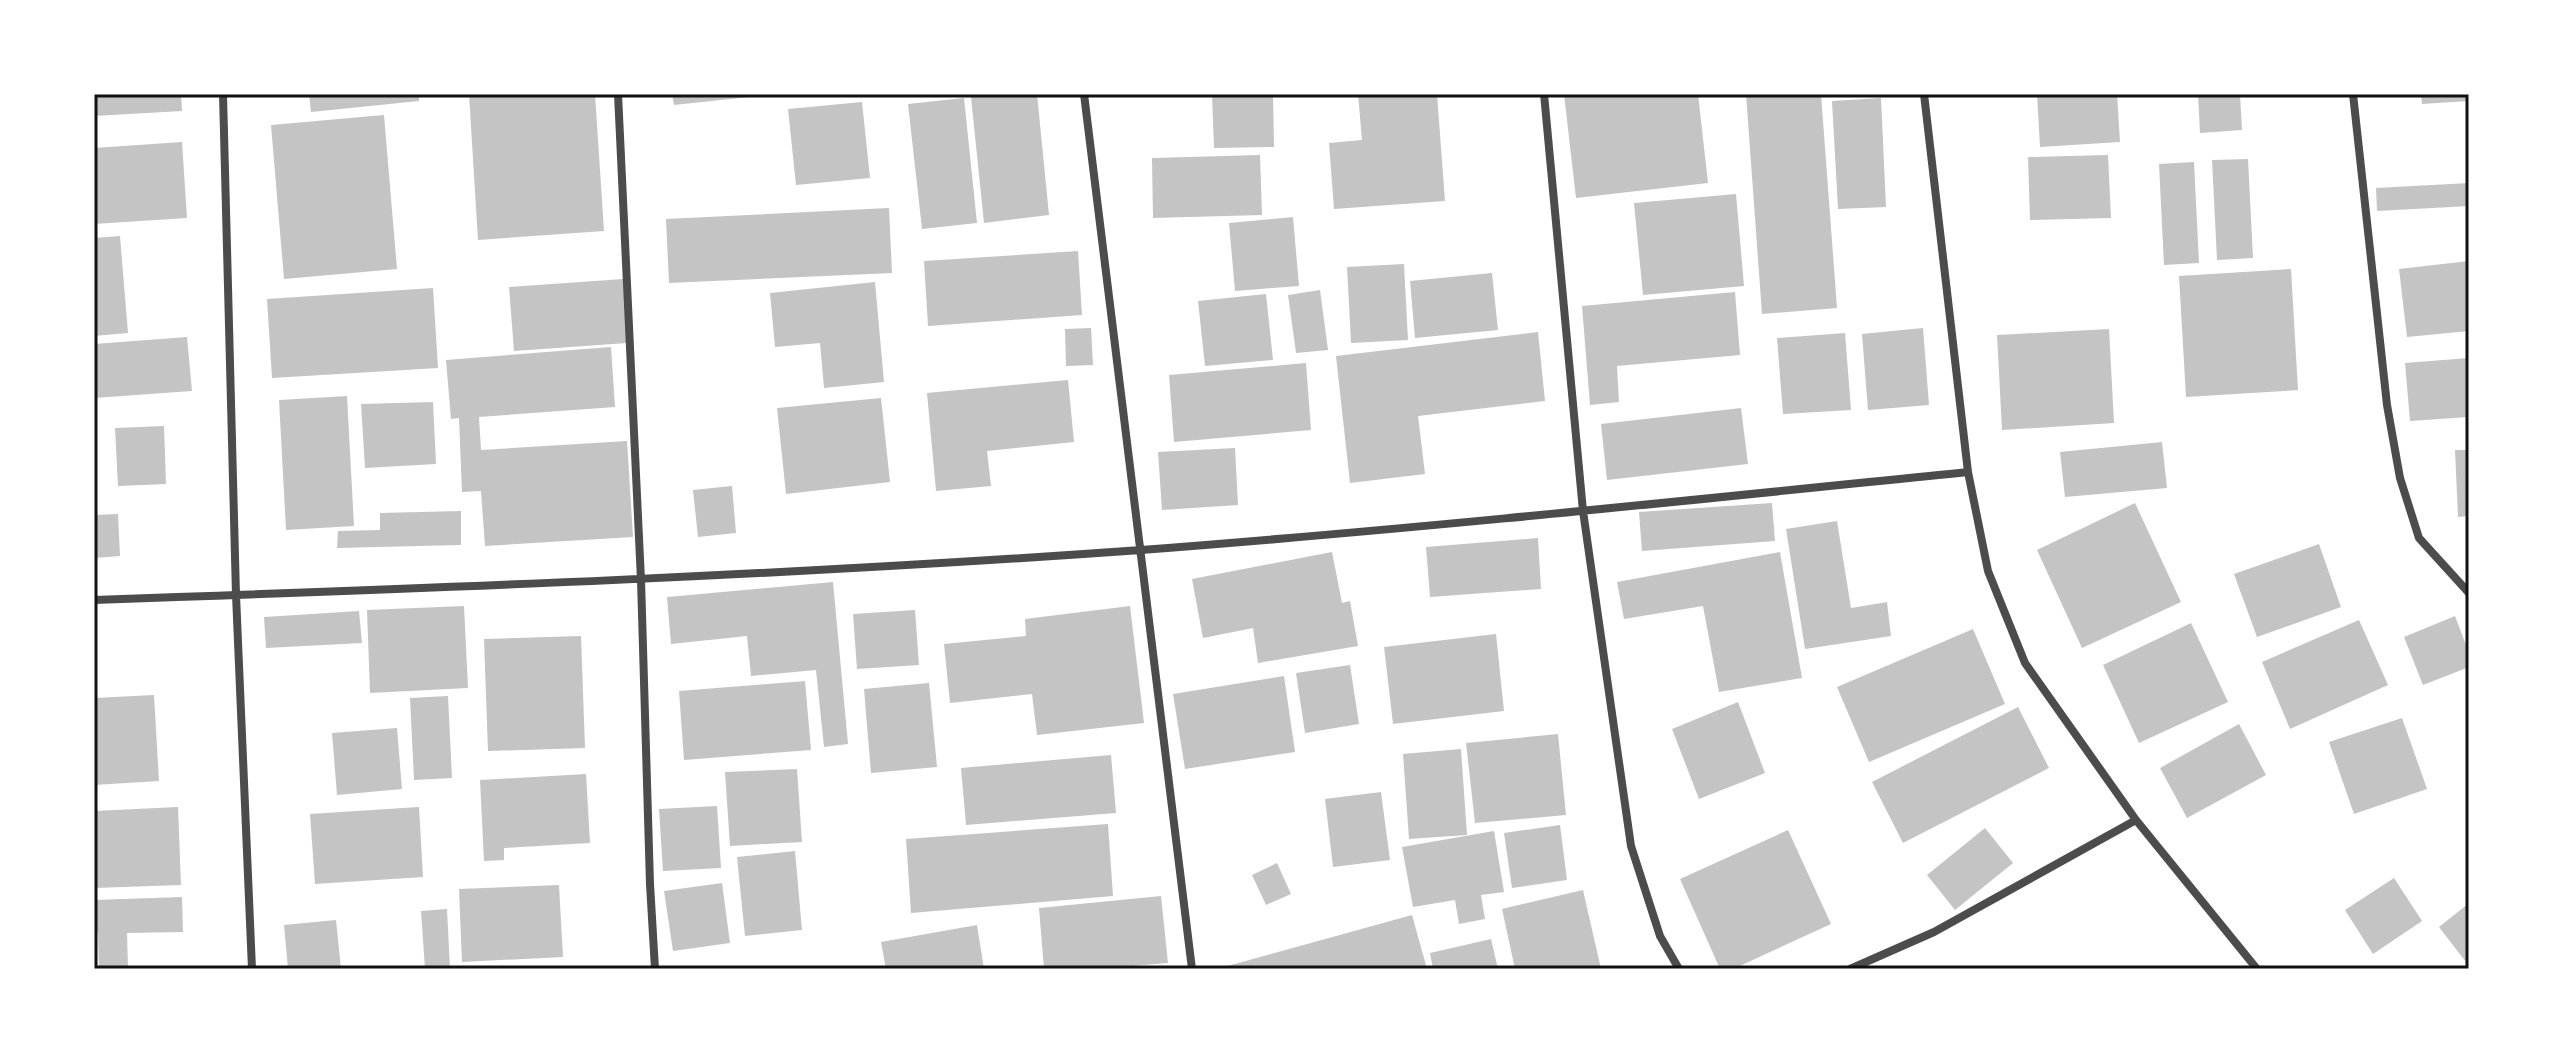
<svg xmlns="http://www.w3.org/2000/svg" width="2563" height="1063" viewBox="0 0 2563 1063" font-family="'Archivo Narrow',sans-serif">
  <rect width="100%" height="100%" fill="#fff"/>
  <path fill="#c4c4c4" d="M 94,94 L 181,94 L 182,111 L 94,116 Z
    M 309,94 L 419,94 L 419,101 L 311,112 Z
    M 469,94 L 595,94 L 604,231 L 478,240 Z
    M 672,94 L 759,94 L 759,96 L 674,105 Z
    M 999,94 L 1037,94 L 1049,215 L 984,223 L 971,97 Z
    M 1212,94 L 1273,94 L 1274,147 L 1214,148 Z
    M 1358,94 L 1437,94 L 1445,201 L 1334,209 L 1329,143 L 1362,140 Z
    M 1564,94 L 1698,94 L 1708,183 L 1576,198 Z
    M 1746,94 L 1821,94 L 1837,308 L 1762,314 Z
    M 2037,94 L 2117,94 L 2120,142 L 2040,147 Z
    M 2198,94 L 2240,94 L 2242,130 L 2200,133 Z
    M 2421,94 L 2469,94 L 2469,101 L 2422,104 Z
    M 964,98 L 977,223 L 922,229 L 908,104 Z
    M 1881,98 L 1886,207 L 1838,209 L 1832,101 Z
    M 862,102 L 870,178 L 796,185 L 788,109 Z
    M 384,115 L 397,269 L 284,279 L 271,125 Z
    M 182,142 L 187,218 L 94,224 L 94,148 Z
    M 1260,155 L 1262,215 L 1153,218 L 1152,158 Z
    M 2108,155 L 2111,218 L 2030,220 L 2028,157 Z
    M 2248,159 L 2253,258 L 2217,260 L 2212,160 Z
    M 2194,162 L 2199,263 L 2164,265 L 2159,164 Z
    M 2469,183 L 2469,206 L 2377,211 L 2376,188 Z
    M 1736,194 L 1744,286 L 1643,295 L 1634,203 Z
    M 889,208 L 892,273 L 669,283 L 666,219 Z
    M 1293,217 L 1299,286 L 1235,291 L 1229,223 Z
    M 120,236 L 128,333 L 94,336 L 94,238 Z
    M 1078,251 L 1082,315 L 928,326 L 924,261 Z
    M 2469,261 L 2469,331 L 2407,337 L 2399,269 Z
    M 1404,264 L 1408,340 L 1351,343 L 1347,267 Z
    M 2291,269 L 2298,390 L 2186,397 L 2179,276 Z
    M 1492,273 L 1498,330 L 1415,338 L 1410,281 Z
    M 623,279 L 627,343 L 514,351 L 509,287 Z
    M 875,282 L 884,382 L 824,388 L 820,343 L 775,347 L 770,293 Z
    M 433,288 L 438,368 L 272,378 L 267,299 Z
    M 1320,290 L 1328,350 L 1296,353 L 1288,295 Z
    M 1735,292 L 1740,355 L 1617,366 L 1619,402 L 1590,405 L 1582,306 Z
    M 1266,294 L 1273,360 L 1205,366 L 1198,301 Z
    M 1091,328 L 1093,365 L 1066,366 L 1065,329 Z
    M 1923,328 L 1929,405 L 1868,410 L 1862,334 Z
    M 2109,329 L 2114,423 L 2002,430 L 1997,335 Z
    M 1538,332 L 1545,401 L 1418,416 L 1425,474 L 1350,483 L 1336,356 Z
    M 1845,333 L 1851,410 L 1783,414 L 1777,338 Z
    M 187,337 L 192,391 L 94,398 L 94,344 Z
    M 611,347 L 615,407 L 479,417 L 481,450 L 627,441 L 633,537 L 485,546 L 481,491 L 462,492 L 459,418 L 451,419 L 446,360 Z
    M 2469,358 L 2469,417 L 2410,421 L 2405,363 Z
    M 1306,363 L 1311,430 L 1174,442 L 1169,375 Z
    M 1068,380 L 1074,442 L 987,451 L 991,486 L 936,491 L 927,393 Z
    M 347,396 L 354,526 L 286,530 L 279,400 Z
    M 881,398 L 890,482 L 786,494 L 777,408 Z
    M 433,402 L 436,464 L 365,468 L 361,404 Z
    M 1741,408 L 1748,464 L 1607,480 L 1601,424 Z
    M 164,426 L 166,484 L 118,486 L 115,428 Z
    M 2162,442 L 2167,488 L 2065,497 L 2060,452 Z
    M 1235,448 L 1238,505 L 1162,510 L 1158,452 Z
    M 2455,450 L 2469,450 L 2469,516 L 2458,517 Z
    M 732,486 L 736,533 L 698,537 L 693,490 Z
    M 1772,503 L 1775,541 L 1642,551 L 1639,512 Z
    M 2135,503 L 2181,602 L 2082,648 L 2037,550 Z
    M 461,511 L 461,545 L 337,548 L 338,531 L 380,530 L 380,513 Z
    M 118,514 L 120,556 L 94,558 L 94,515 Z
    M 1837,521 L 1851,608 L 1887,602 L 1891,636 L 1805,649 L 1786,529 Z
    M 1538,538 L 1541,589 L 1430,597 L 1426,547 Z
    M 2319,544 L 2341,607 L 2257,637 L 2234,574 Z
    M 1332,552 L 1342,603 L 1350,601 L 1358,646 L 1258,663 L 1253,628 L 1203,638 L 1192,579 Z
    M 1780,552 L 1802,678 L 1719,692 L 1703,606 L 1624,619 L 1617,582 Z
    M 833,582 L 848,744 L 824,747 L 816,670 L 751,676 L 747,636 L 671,644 L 667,597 Z
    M 464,606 L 468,688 L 370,693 L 367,610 Z
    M 1130,606 L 1144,723 L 1037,735 L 1032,694 L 950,703 L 944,644 L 1026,636 L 1025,619 Z
    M 915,610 L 919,665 L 857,669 L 853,614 Z
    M 359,611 L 362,643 L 266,648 L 264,617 Z
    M 2455,616 L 2469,653 L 2469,667 L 2423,685 L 2404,637 Z
    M 2359,620 L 2388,685 L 2290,729 L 2262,662 Z
    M 2191,623 L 2228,702 L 2139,743 L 2103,665 Z
    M 1973,629 L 2005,704 L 1869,762 L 1837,687 Z
    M 1496,634 L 1504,711 L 1393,724 L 1384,647 Z
    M 581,636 L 585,748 L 488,751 L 484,639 Z
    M 1350,665 L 1359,724 L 1305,733 L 1296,673 Z
    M 1284,676 L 1295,752 L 1185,769 L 1173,694 Z
    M 805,681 L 811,750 L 684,760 L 679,691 Z
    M 929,683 L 937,767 L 871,773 L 864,689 Z
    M 154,695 L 159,781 L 94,785 L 94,698 Z
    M 448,696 L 452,778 L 414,780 L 410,698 Z
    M 1738,702 L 1765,773 L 1699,799 L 1672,729 Z
    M 2018,707 L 2049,768 L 1903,843 L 1872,782 Z
    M 2402,718 L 2427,789 L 2354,814 L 2329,742 Z
    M 2239,724 L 2266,775 L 2187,818 L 2160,768 Z
    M 397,728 L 402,789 L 337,795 L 332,733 Z
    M 1558,734 L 1566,815 L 1475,823 L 1466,743 Z
    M 1461,749 L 1467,835 L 1409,839 L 1403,754 Z
    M 1111,755 L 1116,813 L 966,825 L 961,768 Z
    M 797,769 L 802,842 L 730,846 L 725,772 Z
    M 586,774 L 590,843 L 504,848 L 504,860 L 484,861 L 480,780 Z
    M 1381,792 L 1390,860 L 1333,867 L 1325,799 Z
    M 717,806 L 721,868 L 663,871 L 659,809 Z
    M 178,807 L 181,885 L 94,888 L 94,811 Z
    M 419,807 L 423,877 L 315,884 L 310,814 Z
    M 1108,824 L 1113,896 L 911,913 L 906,839 Z
    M 1560,825 L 1567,880 L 1512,888 L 1504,833 Z
    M 1985,828 L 2013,863 L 1955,910 L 1927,875 Z
    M 1788,830 L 1831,924 L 1733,969 L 1720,969 L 1680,879 Z
    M 1494,831 L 1504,892 L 1481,895 L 1485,919 L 1459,924 L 1455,900 L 1413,907 L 1402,847 Z
    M 795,851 L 802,930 L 745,936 L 737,857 Z
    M 1277,863 L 1291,894 L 1266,905 L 1252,875 Z
    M 2394,878 L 2422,921 L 2373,954 L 2345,910 Z
    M 722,883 L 730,943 L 673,951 L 664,891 Z
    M 559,885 L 563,957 L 462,962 L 459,889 Z
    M 1583,890 L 1601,969 L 1515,969 L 1502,909 Z
    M 1161,896 L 1168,963 L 1094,969 L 1044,969 L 1039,908 Z
    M 182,897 L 183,932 L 127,933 L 128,969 L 99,969 L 98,932 L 94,932 L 94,900 Z
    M 2469,903 L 2469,966 L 2439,927 Z
    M 447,909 L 450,969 L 425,969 L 421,911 Z
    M 1412,915 L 1427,969 L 1220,969 L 1220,968 Z
    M 336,920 L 341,969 L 288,969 L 284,925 Z
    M 977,925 L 984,969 L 886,969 L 881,942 Z
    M 1491,939 L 1498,969 L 1433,969 L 1430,953 Z"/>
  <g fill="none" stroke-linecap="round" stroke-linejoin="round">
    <path stroke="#4c4c4c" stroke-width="8" d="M 223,94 L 236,595 L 252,969
      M 618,94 L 641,580 L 650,884 L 655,969
      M 1084,94 L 1192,969
      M 1544,94 L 1583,511 L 1631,846 L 1660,936 L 1679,969
      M 1924,94 L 1968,472 L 1988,571 L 2025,663 L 2136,820 L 2257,969
      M 2353,94 L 2387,405 L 2400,478 L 2419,538 L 2469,593
      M 94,600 C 443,588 792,575 1141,550 C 1417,529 1692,500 1968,472
      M 1850,969 L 1934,932 L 2136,820"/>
  </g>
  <rect width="2563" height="1063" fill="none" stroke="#ffffff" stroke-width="192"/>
  <rect x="96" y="96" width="2371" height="871" fill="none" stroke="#111" stroke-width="3"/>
</svg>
